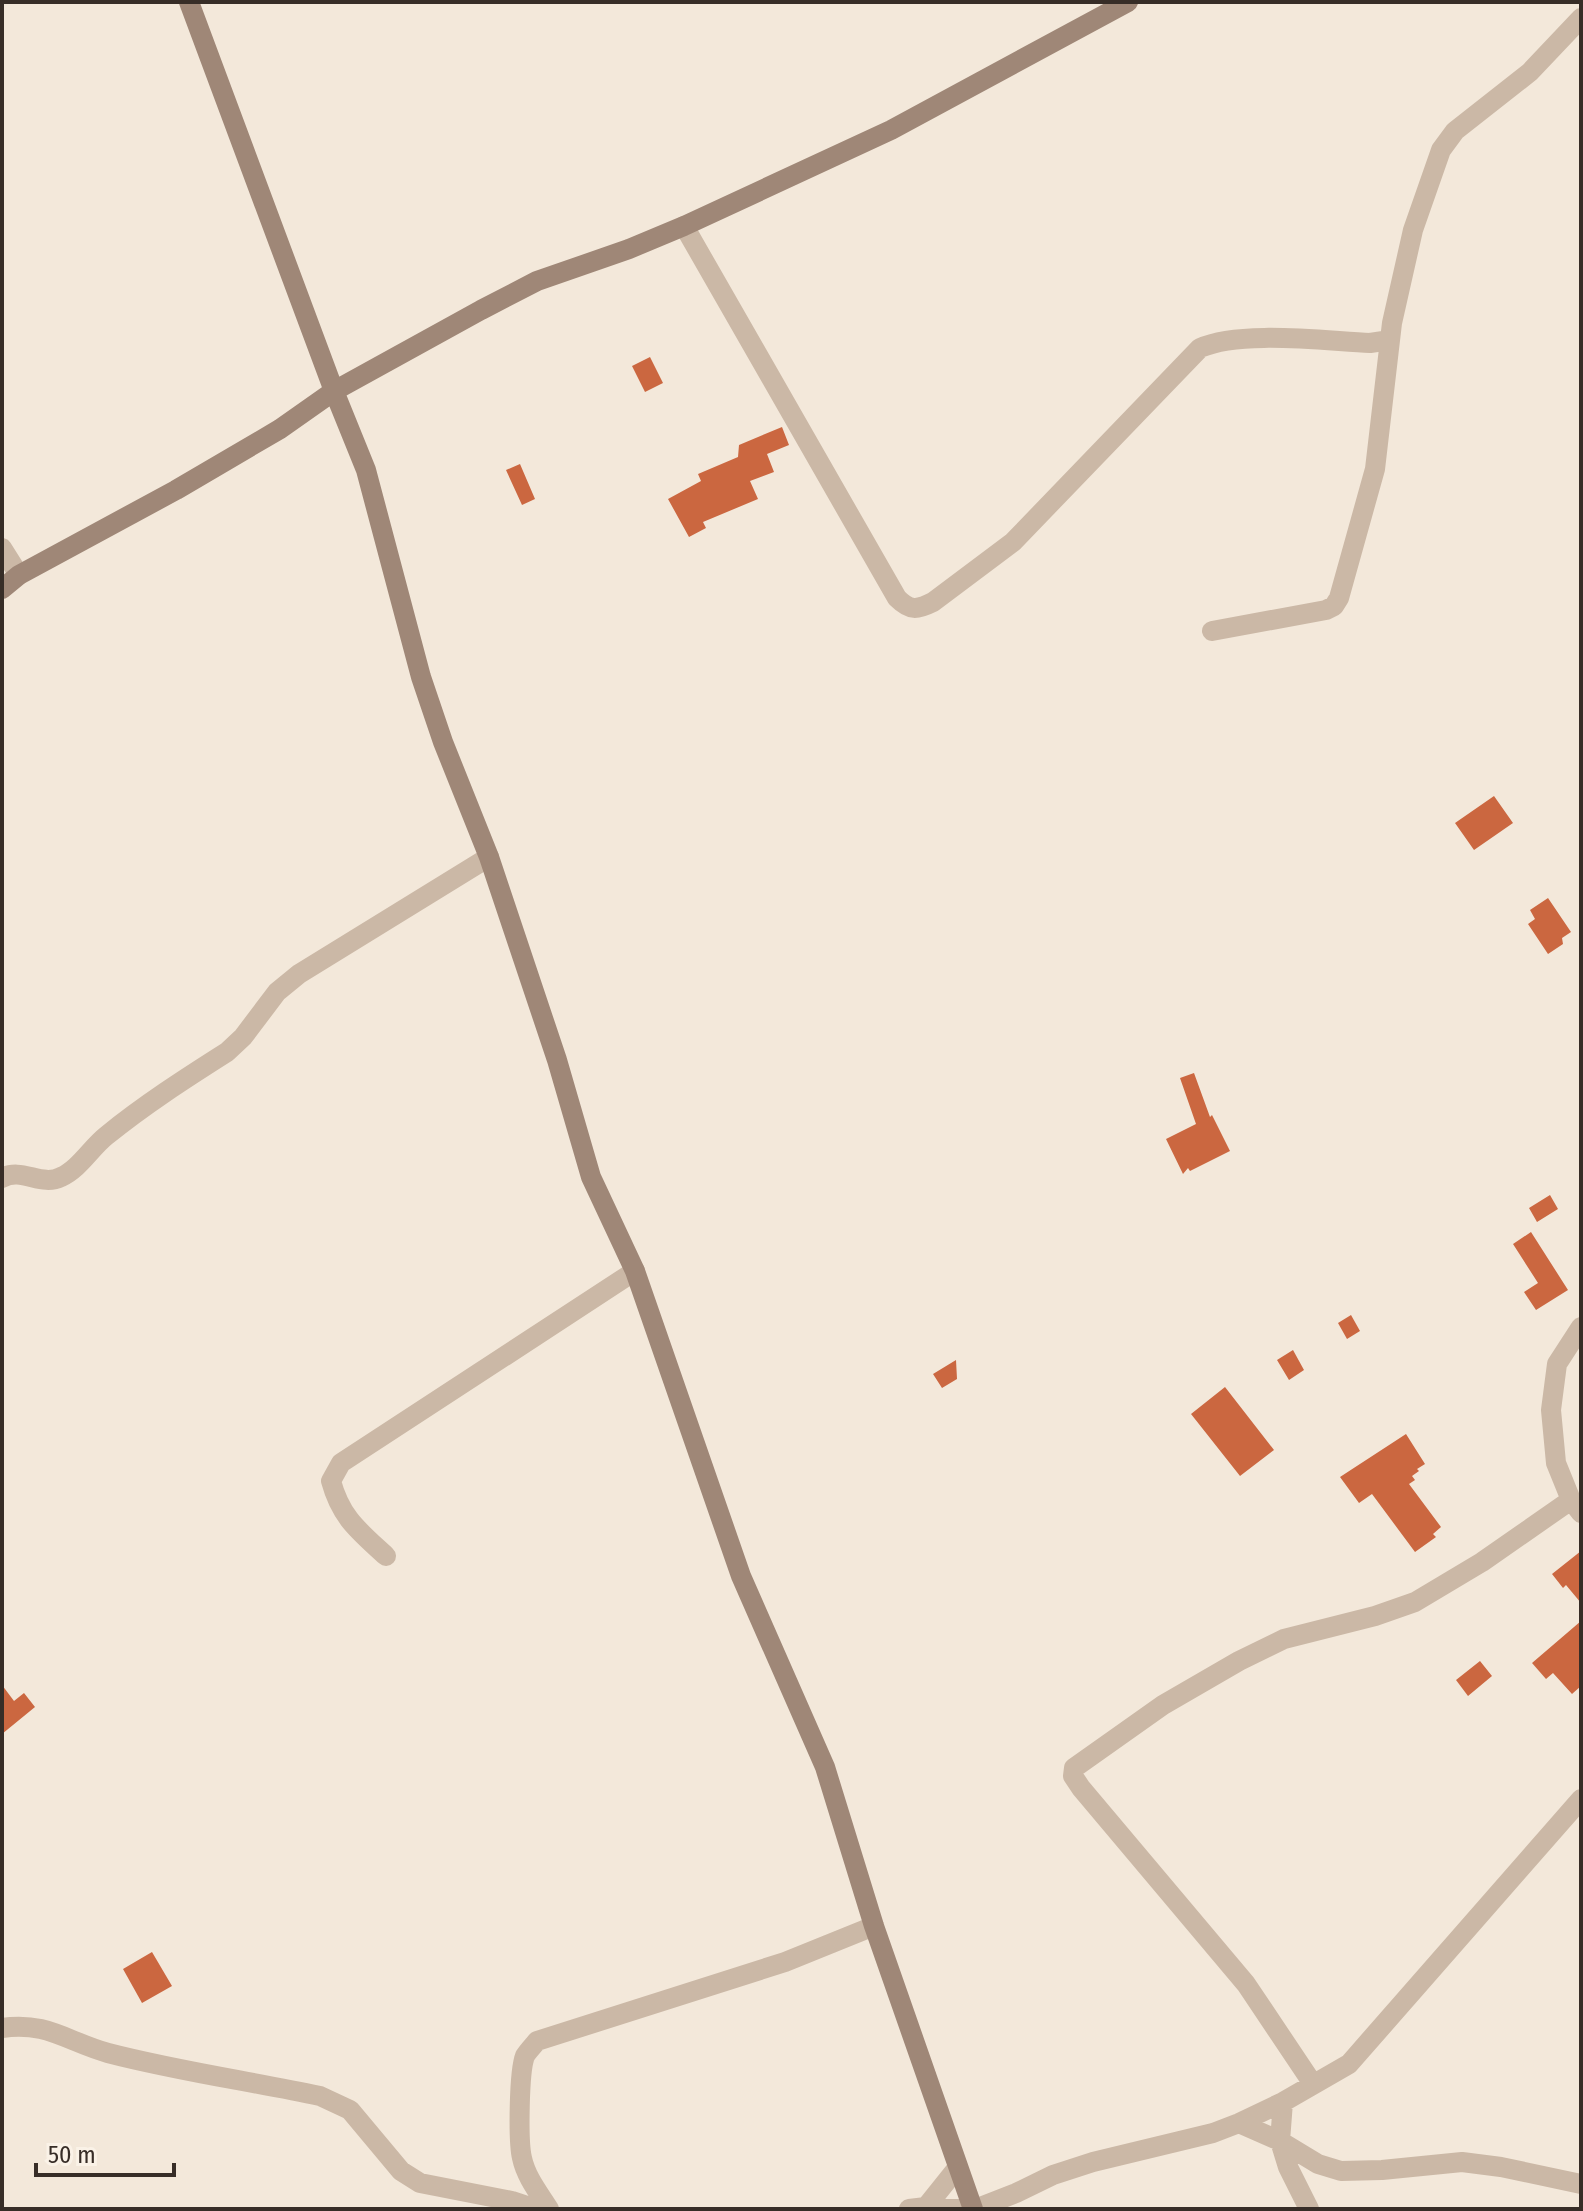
<svg xmlns="http://www.w3.org/2000/svg" width="1583" height="2211" viewBox="0 0 1583 2211" font-family="'Fira Sans Condensed',sans-serif">
  <rect width="100%" height="100%" fill="#f3e8da"/>
  <path fill="#cb6740" d="M 650,357 L 663,383 L 645,392 L 632,366 Z
    M 782,427 L 789,445 L 767,454 L 774,472 L 750,481 L 758,499 L 703,522 L 706,528 L 689,537 L 668,499 L 701,481 L 698,474 L 738,457 L 739,445 Z
    M 520,464 L 535,499 L 522,505 L 506,470 Z
    M 1494,796 L 1513,823 L 1474,850 L 1455,823 Z
    M 1548,898 L 1571,932 L 1562,938 L 1563,944 L 1548,954 L 1528,924 L 1535,919 L 1530,910 Z
    M 1194,1073 L 1210,1117 L 1212,1115 L 1230,1151 L 1190,1171 L 1188,1168 L 1183,1174 L 1166,1139 L 1196,1124 L 1180,1078 Z
    M 1550,1195 L 1558,1209 L 1537,1222 L 1529,1208 Z
    M 1531,1232 L 1568,1290 L 1536,1310 L 1524,1292 L 1538,1283 L 1513,1244 Z
    M 1351,1315 L 1360,1331 L 1347,1339 L 1338,1323 Z
    M 1293,1350 L 1304,1370 L 1289,1380 L 1277,1360 Z
    M 956,1360 L 957,1379 L 942,1388 L 933,1374 Z
    M 1225,1387 L 1274,1450 L 1240,1476 L 1191,1414 Z
    M 1406,1434 L 1425,1464 L 1417,1469 L 1419,1471 L 1412,1476 L 1415,1480 L 1409,1484 L 1441,1527 L 1433,1534 L 1436,1537 L 1415,1552 L 1372,1494 L 1359,1503 L 1340,1477 Z
    M 1581,1551 L 1581,1603 L 1566,1585 L 1563,1588 L 1552,1574 Z
    M 1581,1621 L 1581,1686 L 1572,1694 L 1553,1673 L 1546,1679 L 1532,1663 Z
    M 1480,1661 L 1492,1676 L 1468,1696 L 1456,1680 Z
    M 2,1685 L 14,1701 L 24,1693 L 35,1707 L 2,1734 Z
    M 152,1952 L 172,1986 L 142,2003 L 123,1969 Z"/>
  <g fill="none" stroke-linecap="round" stroke-linejoin="round">
    <path stroke="#cbb8a6" stroke-width="20" d="M 684,226 L 897,598 C 910,611 917,610 933,602 L 1013,542 L 1200,348 C 1240,330 1324,341 1370,343 L 1390,340
      M 2,548 L 19,575
      M 1212,631 L 1326,610 L 1334,606 L 1339,598 L 1375,469 L 1392,323 L 1413,230 L 1441,150 L 1455,131 L 1530,72 L 1581,18
      M 2,1178 C 22,1167 41,1187 61,1177 C 79,1169 91,1148 106,1136 C 144,1105 186,1078 227,1052 L 243,1037 L 277,992 L 299,974 L 489,857
      M 1581,1327 L 1557,1364 L 1551,1410 L 1556,1463 L 1571,1500 L 1581,1513
      M 386,1556 C 359,1531 341,1518 331,1481 L 341,1463 L 635,1271
      M 2,2028 C 46,2021 68,2042 108,2053 C 177,2071 249,2081 320,2096 L 350,2110 L 401,2171 L 420,2183 L 512,2201 L 536,2209
      M 1313,2084 L 1246,1984 L 1081,1788 L 1073,1776 L 1074,1768 L 1163,1705 L 1239,1661 L 1284,1639 L 1375,1616 L 1415,1602 L 1482,1562 L 1571,1500
      M 1283,2102 L 1280,2141 L 1288,2167 L 1309,2209
      M 1239,2123 L 1280,2141 L 1318,2164 L 1341,2171 L 1382,2170 L 1462,2162 L 1501,2167 L 1581,2184
      M 926,2207 L 958,2167
      M 549,2209 C 539,2193 526,2177 522,2158 C 518,2141 519,2071 525,2056 C 528,2051 533,2046 537,2041 L 785,1962 L 874,1926
      M 909,2209 L 926,2207 L 962,2209
      M 975,2209 L 1016,2193 L 1053,2175 L 1093,2162 L 1213,2133 L 1239,2123 L 1283,2102 L 1349,2064 L 1581,1799"/>
    <path stroke="#9f8777" stroke-width="20" d="M 189,2 L 334,391 L 366,470 L 421,677 L 443,742 L 489,857 L 557,1060 L 591,1177 L 635,1271 L 741,1576 L 825,1767 L 874,1926 L 973,2209
      M 2,589 L 19,575 L 176,490 L 280,429 L 334,391 L 481,310 L 537,281 L 629,249 L 684,226 L 891,130 L 1128,2"/>
  </g>
  <rect width="1583" height="2211" fill="none" stroke="#372d27" stroke-width="8"/>
  <path d="M36 2163v12h138v-12" fill="none" stroke="#372d27" stroke-width="4"/>
  <text x="48" y="2163" font-size="24" fill="#372d27" stroke="#faf2e7" stroke-width="6" paint-order="stroke">50 m</text>
</svg>
